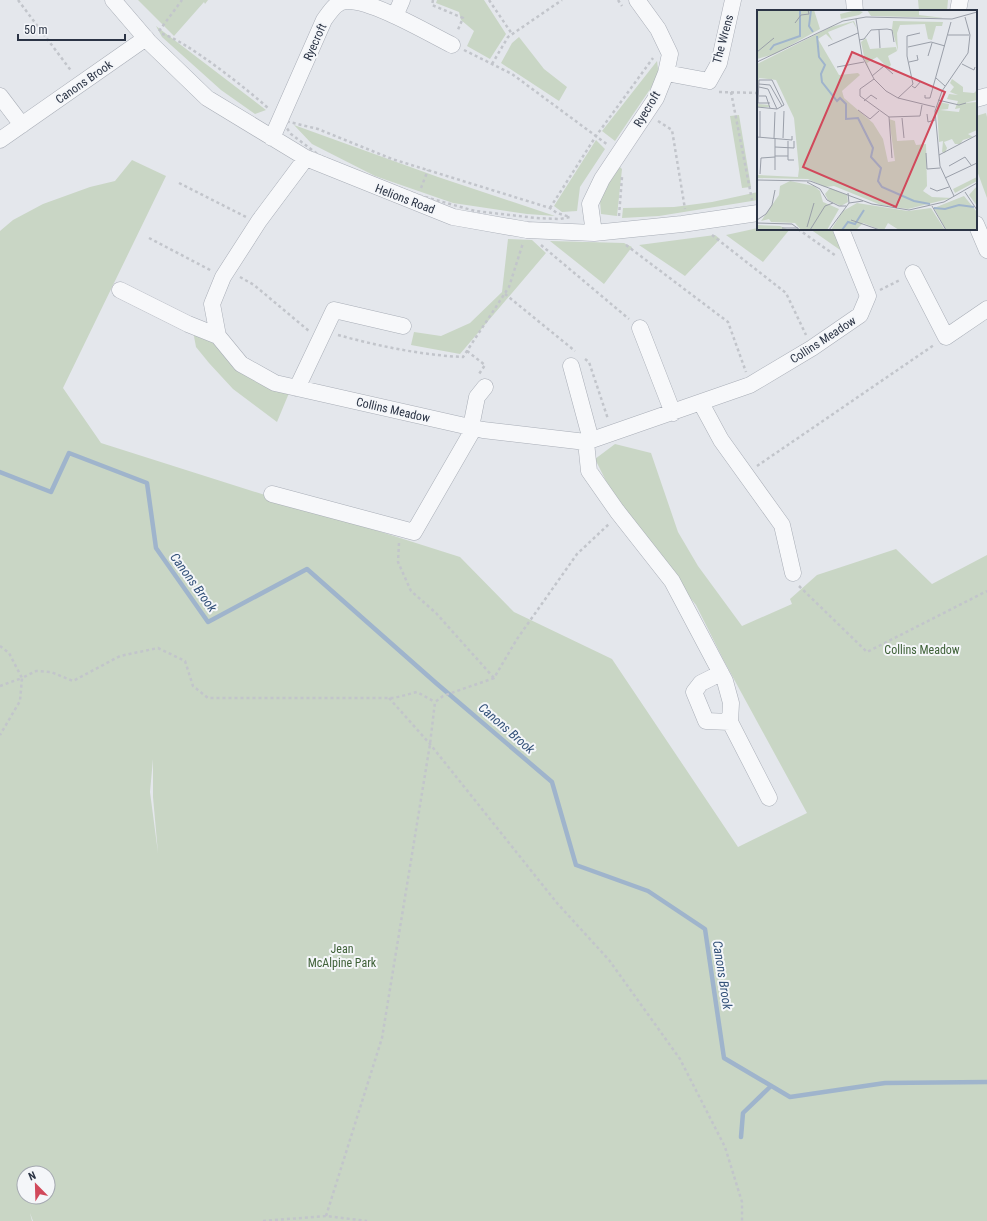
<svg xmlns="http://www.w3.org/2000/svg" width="987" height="1221" viewBox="0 0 987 1221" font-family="'Roboto Condensed',sans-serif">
  <rect width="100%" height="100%" fill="#e4e7ec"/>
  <path fill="#c9d6c5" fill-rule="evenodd" d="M 138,0 L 208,0 L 205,4 L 204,2 L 174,36 Z
    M 437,0 L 484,0 L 506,34 L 490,59 L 467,46 L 474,31 L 461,20 L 459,12 L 436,3 Z
    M 918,0 L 948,0 L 947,11 L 919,11 Z
    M 156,26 L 266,110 L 255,114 L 221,90 L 162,37 Z
    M 519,37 L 544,69 L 567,87 L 559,101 L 501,63 L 512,43 Z
    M 657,61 L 659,76 L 615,141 L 602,131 Z
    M 986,113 L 987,117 L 987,198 L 976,168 L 976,116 Z
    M 739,115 L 751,187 L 742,188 L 730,116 Z
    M 294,125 L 438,177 L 555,216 L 527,214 L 453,203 L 375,176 L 312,144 Z
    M 596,140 L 605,149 L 580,187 L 577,211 L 562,212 L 554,206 Z
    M 132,160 L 166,176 L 63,388 L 101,443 L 460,557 L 514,612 L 612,659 L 738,847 L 807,813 L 723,659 L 696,605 L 621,511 L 595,459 L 615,444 L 651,453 L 678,532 L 698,566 L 742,626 L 792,604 L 790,599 L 817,575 L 896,549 L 932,584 L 987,555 L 987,1221 L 33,1221 L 30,1213 L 32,1221 L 0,1221 L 0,231 L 13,220 L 43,204 L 90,187 L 115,181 ZM 153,759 L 153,797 L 158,853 L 150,792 ZM 24,1173 L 48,1173 L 48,1197 L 24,1197 Z
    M 617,164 L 622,169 L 617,216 L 601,214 L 600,201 Z
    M 758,192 L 758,200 L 659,216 L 622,218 L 623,208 L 674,207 L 712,202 Z
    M 758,228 L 790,229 L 763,262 L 726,235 Z
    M 810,229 L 837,229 L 843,252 Z
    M 715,235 L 720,239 L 685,276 L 639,245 Z
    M 508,239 L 532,240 L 546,253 L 460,354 L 411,345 L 414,332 L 441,336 L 470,323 L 502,292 Z
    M 550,241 L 624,243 L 632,247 L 604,284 Z
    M 193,331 L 217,339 L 289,393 L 277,422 L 233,389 L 209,363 L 196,347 Z"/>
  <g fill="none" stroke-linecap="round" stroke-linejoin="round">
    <path stroke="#9fb4cc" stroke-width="4.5" d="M 0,472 L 51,492 L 69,453 L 147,483 L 156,548 L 208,622 L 307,569 L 436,683 L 552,782 L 576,865 L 648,891 L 705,929 L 724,1058 L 790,1097 L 885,1083 L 987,1082
      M 741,1137 L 743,1113 L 771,1086"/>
    <defs>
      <path id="minor" d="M 113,0 L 149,42 L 207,98 L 306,158 L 453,217 L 527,230 L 594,233 L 682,224 L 758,213
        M 854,0 L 855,11
        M 958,11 L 960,0
        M 395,16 L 402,0
        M 666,73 L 709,81 L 719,63 L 733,0
        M 0,96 L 22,125
        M 976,99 L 987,96
        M 272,138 L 324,20 C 330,12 336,1 347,1 C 372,0 428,33 452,45
        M 0,140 L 146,38
        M 306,158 L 259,221 L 223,277 L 212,304 L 218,336 L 241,364 L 275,383 L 483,430 L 586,442 L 750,385 L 812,348 L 860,315 L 868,296 L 841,229
        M 976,224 L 987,250
        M 594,233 L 590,204 L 602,179 L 656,98 L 666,73 L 670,54 L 658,29 L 637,0
        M 913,273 L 946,337 L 987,309
        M 120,290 L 188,324 L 218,336
        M 640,328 L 673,413
        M 571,366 L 591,440
        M 297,388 L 334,310 L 403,326
        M 701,403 L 721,440 L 782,525 L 793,573
        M 471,427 L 477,397 L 485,387
        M 586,442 L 589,471 L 617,511 L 672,581 L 725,681 L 731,703 L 730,722 L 769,798
        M 272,494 L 414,532 L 474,428
        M 721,673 L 701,683 L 694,692 L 706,721 L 730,722"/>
    </defs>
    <use href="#minor" stroke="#a9aeb7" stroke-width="17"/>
    <path stroke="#c2c5cb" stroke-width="2.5" stroke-dasharray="3 3" stroke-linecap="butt" d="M 18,0 L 72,72
      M 433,0 L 432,5 L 463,18 L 457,32
      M 489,0 L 512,34
      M 618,0 L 622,6
      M 159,31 L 182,0
      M 162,34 C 184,39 251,92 269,109
      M 464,50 L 512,74 L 608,145
      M 492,64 L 508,37 L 562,0
      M 719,92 L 758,93
      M 731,92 L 752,200
      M 281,120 L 318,129 L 392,159 L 550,208 L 557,213 L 570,217 L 560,219 L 536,218 L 475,211 L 418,195 L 368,177 L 320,156 L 291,134 Z
      M 658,121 L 672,130 L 685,209
      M 179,183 L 246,217
      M 421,188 L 428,170
      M 550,208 L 596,136 L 653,58
      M 619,216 L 622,177
      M 798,229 L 836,256
      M 712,235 L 786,293 L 806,335
      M 149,238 L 212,271
      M 541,245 L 629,319
      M 626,245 L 728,322 L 746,372
      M 240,277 L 254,285 L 309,331
      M 880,290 L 900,280
      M 505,294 L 575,351
      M 338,335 C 378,346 421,355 463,357 L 509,287 L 523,243
      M 467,351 L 485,365 L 479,374
      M 585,359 L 589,362 L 608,419
      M 757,466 L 934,345
      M 399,543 L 398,562 L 411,591 L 436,613 L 494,678
      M 799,586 L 867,652 L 987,591
      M 0,646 L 9,653 L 22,678 L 36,671 L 51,672 L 73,681 L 120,656 L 158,648 L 185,661 L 193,686 L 208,698 L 394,698 L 417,692 L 435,702
      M 0,686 L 22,678 L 20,701 L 0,735
      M 389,698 L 430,744 L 557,903 L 609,960 L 680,1059 L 725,1147 L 742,1202 L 742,1221
      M 326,1216 L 382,1038 L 430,744 L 435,702 L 443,696 L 494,678 L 517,639 L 577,554 L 609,524
      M 263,1221 L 326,1216 L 367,1221"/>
    <use href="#minor" stroke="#f7f8fa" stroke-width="16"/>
  </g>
  <g text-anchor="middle" stroke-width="4" stroke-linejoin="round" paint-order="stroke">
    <g font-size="12" fill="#2b3445" stroke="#f4f6f9">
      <text transform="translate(723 39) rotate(-75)" y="4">The Wrens</text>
      <text transform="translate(315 42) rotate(-66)" y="4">Ryecroft</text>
      <text transform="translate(84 82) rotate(-35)" y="4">Canons Brook</text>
      <text transform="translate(647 109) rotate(-59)" y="4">Ryecroft</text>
      <text transform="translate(405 199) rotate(21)" y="4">Helions Road</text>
      <text transform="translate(823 340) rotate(-33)" y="4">Collins Meadow</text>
      <text transform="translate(393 410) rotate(13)" y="4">Collins Meadow</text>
    </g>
    <g font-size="12" fill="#3f6138" stroke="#f4f6f9">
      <text x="922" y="654">Collins Meadow</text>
      <text x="342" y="953">Jean<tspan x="342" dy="14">McAlpine Park</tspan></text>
    </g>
    <g font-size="13" font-style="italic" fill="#34527a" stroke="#f4f6f9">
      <text transform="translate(194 582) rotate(54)" y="5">Canons Brook</text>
      <text transform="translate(507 728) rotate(41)" y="5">Canons Brook</text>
      <text transform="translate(723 975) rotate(81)" y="5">Canons Brook</text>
    </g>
  </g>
  <g transform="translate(757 10)">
    <rect width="220" height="220" fill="#e4e7ec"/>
    <path d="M 0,0 L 57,0 L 63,19 L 18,44 L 0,49 ZM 99,0 L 106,2 L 102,5 L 84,9 L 83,4 ZM 110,0 L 162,0 L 162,5 L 187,8 L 114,6 ZM 97,11 L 100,19 L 96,12 L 71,22 L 76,31 L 69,24 L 61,29 L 82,65 L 101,63 L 103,65 L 85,81 L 87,88 L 116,113 L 126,129 L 131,152 L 138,151 L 132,109 L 138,111 L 140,131 L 157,130 L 159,135 L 169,134 L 170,176 L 166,181 L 175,187 L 195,188 L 151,199 L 124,195 L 77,176 L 68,177 L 51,169 L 0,168 L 0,165 L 41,167 L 42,159 L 37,108 L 19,70 L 2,68 L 1,94 L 12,95 L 12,97 L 0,97 L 0,54 L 74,17 ZM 136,11 L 186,12 L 185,16 L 179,16 L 175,30 L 171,29 L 168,14 L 143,15 L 140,23 L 141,41 L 135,19 ZM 109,28 L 113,39 L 139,37 L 140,41 L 131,46 L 134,55 L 131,58 L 120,47 L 110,53 L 114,63 L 108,51 L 104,32 ZM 195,69 L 206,77 L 206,82 L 217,83 L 220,80 L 220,90 L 207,93 L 220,92 L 220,120 L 211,124 L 216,127 L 206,130 L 203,134 L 198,134 L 195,129 L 187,132 L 190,138 L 188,143 L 185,142 L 186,131 L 182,132 L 180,97 L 182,92 L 192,94 L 191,99 L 183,100 L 202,102 L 203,98 L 198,99 L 201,91 L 190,89 L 192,84 L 201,85 L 193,82 L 197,77 L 193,73 ZM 220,167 L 220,171 L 198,183 L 196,179 ZM 33,171 L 57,176 L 63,181 L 66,192 L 82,199 L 70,220 L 44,220 L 38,213 L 14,212 L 12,209 L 4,211 L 22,185 L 23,176 ZM 220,176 L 220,196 L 212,185 ZM 73,178 L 90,185 L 91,192 L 84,196 L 71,190 L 68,184 ZM 207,186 L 220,202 L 220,220 L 189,220 L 177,198 ZM 100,193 L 151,201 L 174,198 L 188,220 L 142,220 L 131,213 L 127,220 L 124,220 L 106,213 L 99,220 L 74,220 L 86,201 ZM 0,215 L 23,216 L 30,219 L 0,220 Z" fill="#c9d6c5"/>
    <path fill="none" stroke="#9fb4cc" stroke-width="2" d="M 54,0 L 52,16 L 56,22M 60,26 L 62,47 L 68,55 L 64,64 L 65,72 L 80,91 L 83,88 L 89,94 L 89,109 L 101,108 L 116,138 L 114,147 L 124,158 L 121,171 L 125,177 L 157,191 L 173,194M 13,40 L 17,35 L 43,26 L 43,0M 177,198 L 188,199 L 202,195 L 217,197M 85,220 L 91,212 L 98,214 L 107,200"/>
    <path fill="none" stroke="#9a9fa9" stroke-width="1" d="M 99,9 L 105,46 L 117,69 L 129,81 L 141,88 L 178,97M 38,13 L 44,5 L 52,4 L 51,0M 122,20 L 123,38M 191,25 L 212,25M 102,30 L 107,29 L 114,20 L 130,19 L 135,20 L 137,32M 71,36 L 101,23M 151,37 L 174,32 L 188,36M 0,42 L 17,28M 171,46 L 175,33M 0,52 L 86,11 L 109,7 L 195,9 L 220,2M 152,52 L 161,50 L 160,45M 205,54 L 217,60 L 218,57M 80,57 L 107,52M 115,66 L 127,56 L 136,64M 179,68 L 188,76M 117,69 L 103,79 L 103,86 L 132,107 L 163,106 L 165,95M 2,74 L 13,75 L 25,96M 155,76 L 158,78 L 164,71M 168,85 L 168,88 L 173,88 L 194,12M 2,86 L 9,86 L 13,98M 141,88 L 156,74 L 150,46 L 150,26 L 163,23M 181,90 L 202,95 L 209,93M 107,91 L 114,85 L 120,89M 13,93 L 1,93 L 2,70 L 15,70 L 27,95 L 20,99M 0,97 L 20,99 L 11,79 L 2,77M 101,100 L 113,109 L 122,101M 170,104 L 171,112 L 178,110M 132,107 L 135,148M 145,108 L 147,128M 0,127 L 35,130 L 35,126M 3,127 L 3,101M 17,128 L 18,102M 26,128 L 27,101M 31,131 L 31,150 L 37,150M 18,137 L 37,138 L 37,131M 169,143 L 170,159 L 183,158M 182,145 L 220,125M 18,146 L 31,146M 192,156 L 208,147 L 214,155M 18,160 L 18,128M 3,164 L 4,148 L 18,147M 188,168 L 220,153M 0,170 L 53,171 L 115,194 L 152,200 L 187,192 L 220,173M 50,172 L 63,179 L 70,190 L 82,196 L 89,196M 173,178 L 180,181 L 192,177M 208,182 L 220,200M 197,186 L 183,156 L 178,101 L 185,81 L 211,43 L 213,25 L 208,7M 92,193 L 106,191M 175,196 L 189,220M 0,210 L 9,204 L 15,195 L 18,180M 94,210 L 123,220M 0,213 L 35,214 L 43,220M 50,217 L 57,193M 25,218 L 41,218M 53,220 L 68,196 L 76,193M 72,220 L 92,193 L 91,183"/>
    <path fill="#d1495b" fill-opacity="0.15" stroke="#d1495b" stroke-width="2" d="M 95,42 L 188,82 L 139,197 L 46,157 Z"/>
    <rect width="220" height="220" fill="none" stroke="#2b3445" stroke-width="2"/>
  </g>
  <g transform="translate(36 1185) rotate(337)"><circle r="19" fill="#f4f6f9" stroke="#a4a8b1"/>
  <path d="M0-3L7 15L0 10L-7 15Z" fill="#d1495b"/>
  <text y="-6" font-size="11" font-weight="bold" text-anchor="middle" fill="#2b3445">N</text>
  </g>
  <path d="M18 34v6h107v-6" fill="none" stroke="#2b3445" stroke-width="2"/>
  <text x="24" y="34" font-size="12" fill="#2b3445" stroke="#f4f6f9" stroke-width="3" paint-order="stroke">50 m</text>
</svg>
